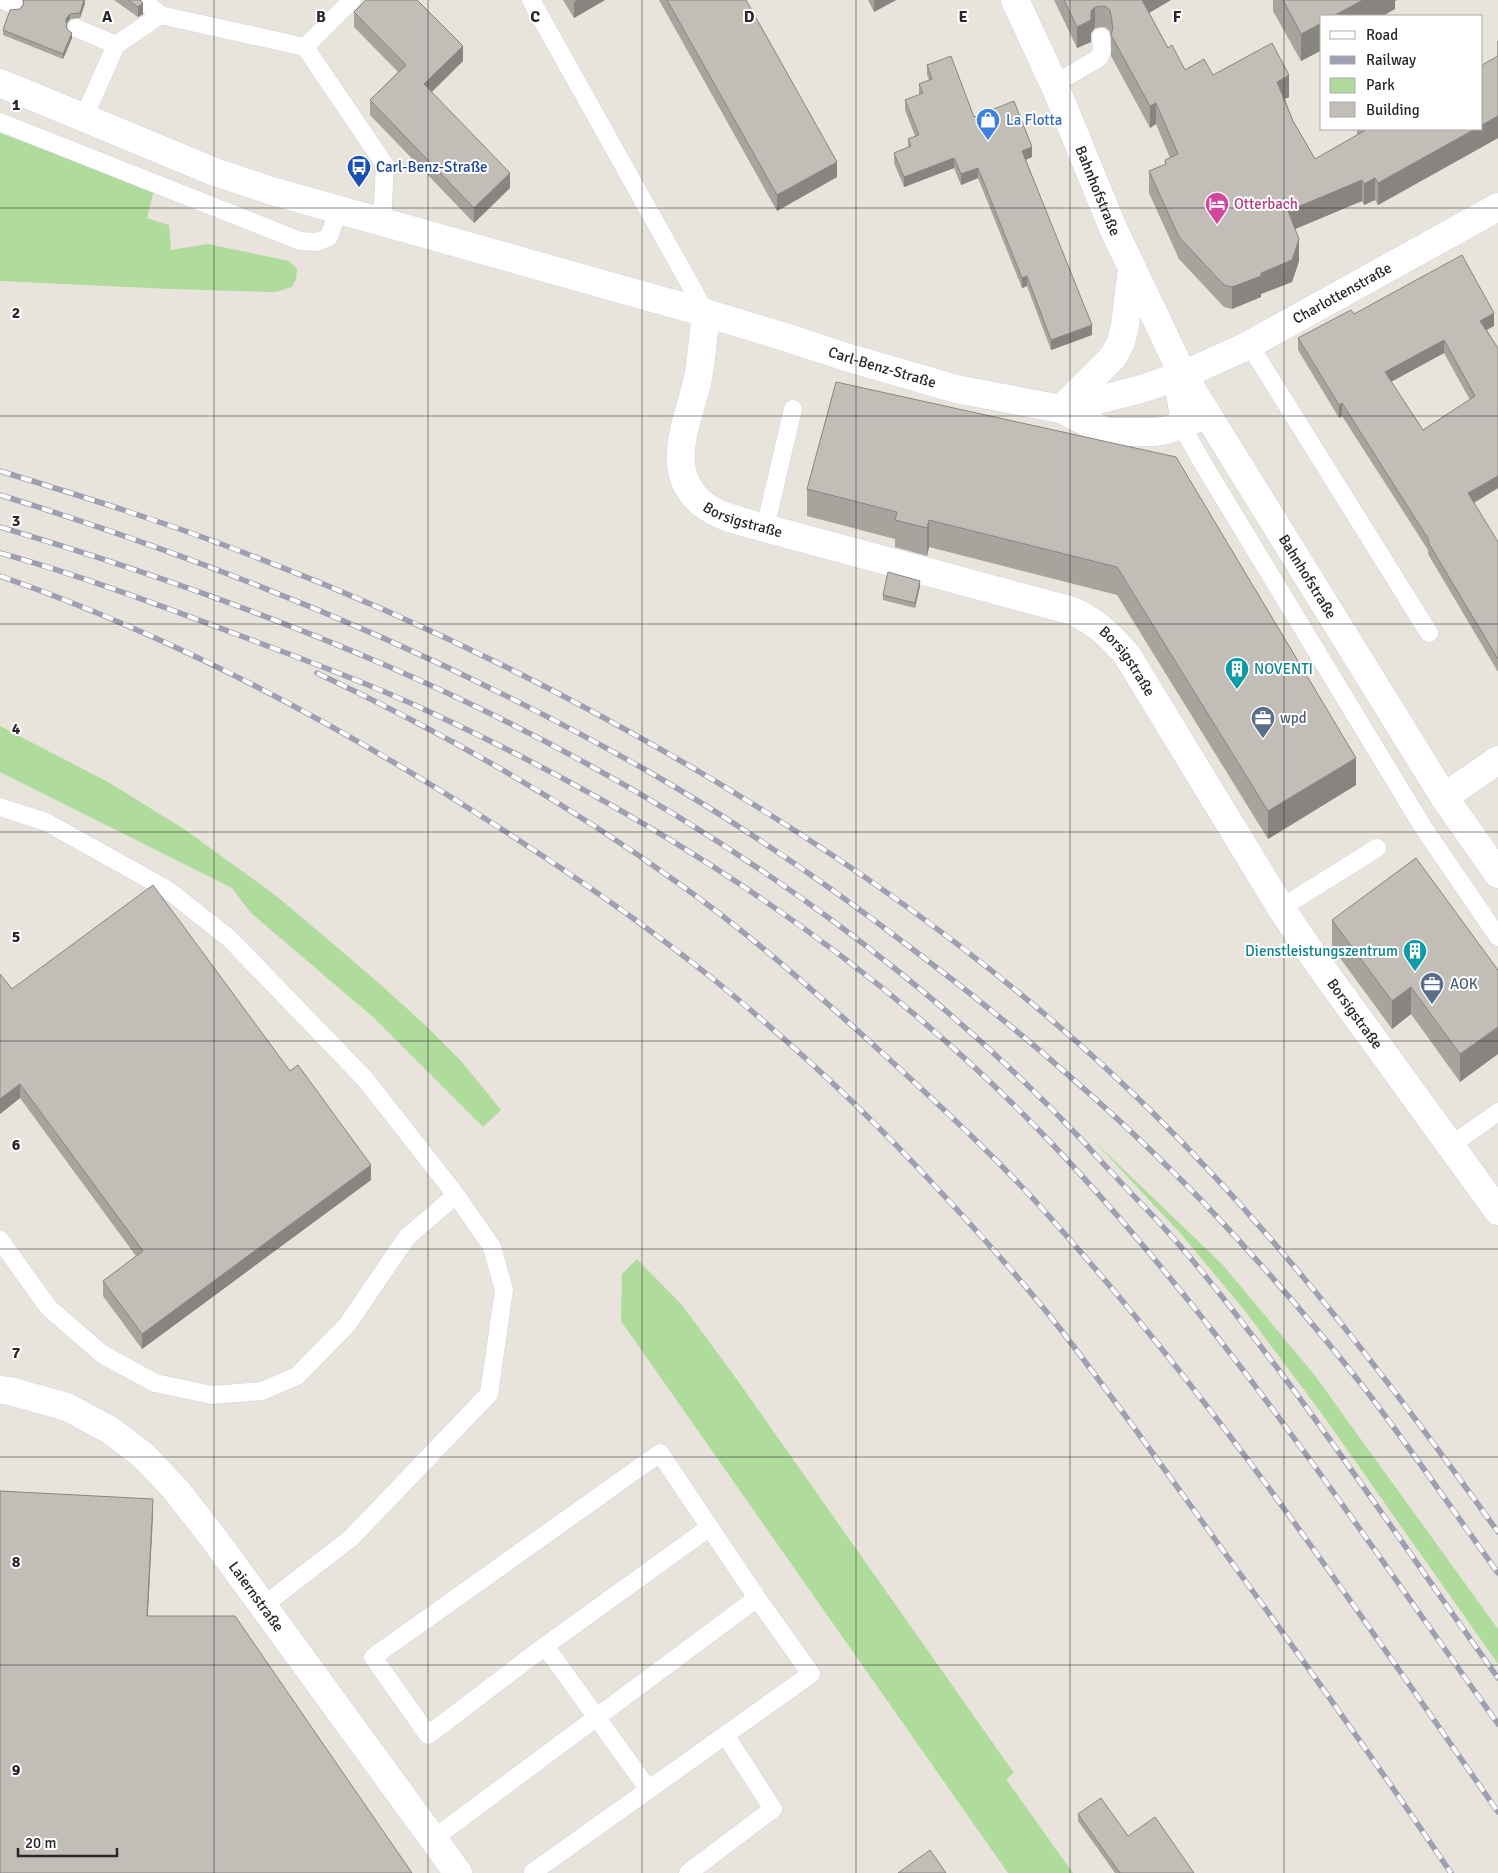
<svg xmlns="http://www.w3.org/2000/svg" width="1498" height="1873" viewBox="0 0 1498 1873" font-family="Signika,sans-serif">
  <rect width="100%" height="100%" fill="#e9e4db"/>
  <path fill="#afdc9c" d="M 0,133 L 154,191 L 147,218 L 169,225 L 171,250 L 208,244 L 289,261 L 297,269 L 296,279 L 292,287 L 276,292 L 170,289 L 0,281 Z
    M 0,726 L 108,782 L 184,829 L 279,898 L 380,984 L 424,1024 L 462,1062 L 501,1110 L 483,1127 L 374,1018 L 250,912 L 232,888 L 0,772 Z
    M 1093,1140 L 1223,1265 L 1313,1373 L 1498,1629 L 1498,1664 L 1322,1414 L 1245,1311 L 1181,1234 Z
    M 637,1259 L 682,1305 L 733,1374 L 1014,1773 L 1006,1779 L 1073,1873 L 1008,1873 L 621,1321 L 622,1274 Z"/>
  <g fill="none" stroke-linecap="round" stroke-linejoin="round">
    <defs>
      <path id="lane" d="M 3,0 L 14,5
        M 531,0 L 706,313
        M 160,15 L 305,47 L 352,0
        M 76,28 L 116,45 L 84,117
        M 116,45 L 160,15 L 149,5
        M 305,47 L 385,165 L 382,222
        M 1054,84 L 1099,58 L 1102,50 L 1101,37
        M 0,122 L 300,241 L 317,242 L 329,237 L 338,210
        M 1249,344 L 1429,633
        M 1174,368 L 1172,379 L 1181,425 L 1205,467 L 1423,827 L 1498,937
        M 765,528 L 793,409
        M 0,807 L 46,822 L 168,890 L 230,939 L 365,1079 L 456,1195 L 407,1237 L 347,1325 L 297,1376 L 262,1391 L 212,1395 L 155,1383 L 102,1354 L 48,1307 L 0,1240
        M 1281,908 L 1377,848
        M 1450,1146 L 1498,1112
        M 263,1606 L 351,1538 L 489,1394 L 504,1290 L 492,1247 L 456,1195
        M 545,1646 L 710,1527
        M 433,1839 L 757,1598 L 660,1453 L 373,1657 L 428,1735 L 545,1646 L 649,1790
        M 533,1873 L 533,1872 L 811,1674 L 757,1598
        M 688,1873 L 773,1809 L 726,1736"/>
      <g id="street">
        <path id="s1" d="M 706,313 C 703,335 702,357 698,378 C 689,420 661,472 704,505 C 721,518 745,522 765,528 L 1073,611 C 1098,624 1109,634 1127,655 L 1281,908 L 1318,963 L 1498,1211"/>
        <path id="s2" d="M 1183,375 L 1245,347 L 1498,207"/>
        <path d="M 1061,409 L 1113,357 L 1121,342 L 1125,325 L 1132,270"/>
        <path d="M 1444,797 L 1498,760"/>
        <path id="s3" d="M 0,1390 L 10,1391 L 67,1407 L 110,1430 L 144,1456 L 176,1490 L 212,1536 L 458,1873"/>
      </g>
      <g id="secondary">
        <path id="s4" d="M 1015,0 L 1054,84 L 1113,228 L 1183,375 L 1444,797 L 1498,874"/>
        <path id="s5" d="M 0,83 L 215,172 L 272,191 L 706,313 L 785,337 L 846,357 L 956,389 L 1061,409 L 1106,432 L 1155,432 L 1167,430 L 1207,415"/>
        <path d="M 1061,409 L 1138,390 L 1183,375"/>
      </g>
    </defs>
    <use href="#lane" stroke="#d0d3e0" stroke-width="19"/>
    <use href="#street" stroke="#d0d3e0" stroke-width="29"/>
    <use href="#secondary" stroke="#d0d3e0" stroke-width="29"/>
    <use href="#lane" stroke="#fff" stroke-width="18"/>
    <use href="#street" stroke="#fff" stroke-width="28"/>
    <use href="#secondary" stroke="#fff" stroke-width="28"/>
    <defs>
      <path id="rail" d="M 0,471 C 84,497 168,523 250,555 C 429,623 602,710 764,811 C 903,898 1034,996 1151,1111 C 1281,1239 1392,1384 1498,1532
        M 0,495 C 222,564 441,654 644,769 C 737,822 826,883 911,948 C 1015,1026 1113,1110 1204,1203 C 1260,1262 1315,1325 1365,1389 C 1411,1449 1454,1512 1498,1573
        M 0,527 C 130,566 260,611 385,665 C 542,733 695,819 833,921 C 921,986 1006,1060 1081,1139 C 1092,1151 1103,1164 1114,1175 C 1134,1197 1155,1217 1174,1239 C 1211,1280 1244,1325 1278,1369 C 1354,1470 1424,1575 1498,1678
        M 0,553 C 82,576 162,606 241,636 C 305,660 370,684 432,713 C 651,815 859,948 1029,1120 C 1208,1302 1350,1517 1498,1724
        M 0,576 C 170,635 329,719 481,816 C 571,873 659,933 741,1002 C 809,1059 875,1121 936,1187 C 979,1233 1022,1280 1061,1330 C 1122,1409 1179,1490 1238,1571 C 1311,1671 1382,1771 1451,1873
        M 317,673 C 444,733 564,801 678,883 C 753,936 822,998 890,1060 C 947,1112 1005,1166 1056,1224 C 1220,1407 1358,1611 1498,1812"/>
    </defs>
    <use href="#rail" stroke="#9ea0b1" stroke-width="5.5"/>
    <use href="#rail" stroke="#fff" stroke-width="4" stroke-dasharray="11" stroke-linecap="butt"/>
  </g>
  <path fill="#a7a39d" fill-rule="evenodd" d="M 23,0 L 85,0 L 85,3 L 80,18 L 70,19 L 67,24 L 67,29 L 72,38 L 63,59 L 3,35 L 3,30 L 23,4 Z
    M 114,0 L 140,0 L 143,14 L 138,17 Z
    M 563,0 L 605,0 L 574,18 Z
    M 659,0 L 746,0 L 837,177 L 777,211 Z
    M 868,0 L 896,0 L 874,12 Z
    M 1054,0 L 1171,0 L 1149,13 L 1168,48 L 1185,70 L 1213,75 L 1289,97 L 1285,99 L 1293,121 L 1315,159 L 1357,135 L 1357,129 L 1482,129 L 1497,57 L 1497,41 L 1498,40 L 1498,138 L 1378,205 L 1375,200 L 1364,205 L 1362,201 L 1295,229 L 1299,261 L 1292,282 L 1261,294 L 1261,297 L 1232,309 L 1224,307 L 1179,259 L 1149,193 L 1149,171 L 1165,165 L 1165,160 L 1170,158 L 1156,124 L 1150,128 L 1111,56 L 1111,38 L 1110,31 L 1105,27 L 1095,28 L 1091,33 L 1091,42 L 1077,48 Z
    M 1273,0 L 1397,0 L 1395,1 L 1395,9 L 1322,16 L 1322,50 L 1301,61 L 1273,11 Z
    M 354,12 L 463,61 L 432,92 L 510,188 L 474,223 L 370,115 L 370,100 L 398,72 L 354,27 Z
    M 927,65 L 974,117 L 1032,157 L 1026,160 L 1092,335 L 1051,350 L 1027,286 L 1022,288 L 978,178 L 961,185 L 954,168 L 904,187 L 894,163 L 894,153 L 908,147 L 908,139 L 915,136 L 905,110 L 905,100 L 919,95 L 919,84 L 929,80 L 927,75 Z
    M 1354,314 L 1494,326 L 1487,330 L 1498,348 L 1498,488 L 1474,503 L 1498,542 L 1498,672 L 1428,554 L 1428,550 L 1342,416 L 1339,418 L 1298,350 L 1298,338 ZM 1444,353 L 1470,400 L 1423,430 L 1391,382 Z
    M 1176,457 L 1356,785 L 1268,839 L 1117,595 L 929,547 L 927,556 L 895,547 L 895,539 L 807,516 L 807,489 Z
    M 920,586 L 915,608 L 883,600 L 883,595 Z
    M 1332,920 L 1498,970 L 1460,1082 L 1411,1014 L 1392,1029 L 1332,947 Z
    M 0,974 L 12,989 L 371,1180 L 142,1349 L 103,1296 L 103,1281 L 136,1256 L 20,1098 L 0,1114 Z
    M 1078,1814 L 1128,1836 L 1194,1873 L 1115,1873 L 1078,1821 Z"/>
  <path fill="#888580" d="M 84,0 L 85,0 L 85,3 L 80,18 L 80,13 Z
    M 578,0 L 605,0 L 574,18 L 574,2 Z
    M 874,0 L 896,0 L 874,12 Z
    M 1140,0 L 1171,0 L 1140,18 Z
    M 1363,0 L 1397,0 L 1395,1 L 1395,9 L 1383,16 L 1333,16 Z
    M 143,3 L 143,14 L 138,17 L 138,7 Z
    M 1095,7 L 1095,28 L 1091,33 L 1091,42 L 1077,48 L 1077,27 Z
    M 70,14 L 70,19 L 66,24 L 66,19 Z
    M 1322,23 L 1322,50 L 1301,61 L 1301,34 Z
    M 72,33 L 72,38 L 63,59 L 63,54 Z
    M 463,46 L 463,61 L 424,99 L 424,84 Z
    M 1289,75 L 1289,97 L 1277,103 L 1277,82 Z
    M 1156,103 L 1156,124 L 1150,128 L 1150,106 Z
    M 1498,116 L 1498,138 L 1378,205 L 1378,183 L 1475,129 L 1482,129 L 1482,125 Z
    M 1032,147 L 1032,157 L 1022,161 L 1022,151 Z
    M 954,158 L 954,168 L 904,187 L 904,177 Z
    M 837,162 L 837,177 L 777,211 L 777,195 Z
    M 978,168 L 978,178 L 961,185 L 961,174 Z
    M 510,173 L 510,188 L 474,223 L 474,208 Z
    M 1375,178 L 1375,200 L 1364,205 L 1364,184 Z
    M 1362,180 L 1362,201 L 1288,232 L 1288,211 Z
    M 1299,239 L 1299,261 L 1292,282 L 1261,294 L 1261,297 L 1232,309 L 1232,287 L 1261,273 Z
    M 1027,276 L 1027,286 L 1022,288 L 1022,278 Z
    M 1494,313 L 1494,326 L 1480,333 L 1480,321 Z
    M 1092,325 L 1092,335 L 1051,350 L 1051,340 Z
    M 1444,340 L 1444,353 L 1385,385 L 1385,372 Z
    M 1342,403 L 1342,416 L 1339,418 L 1339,405 Z
    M 1498,476 L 1498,488 L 1468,506 L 1468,493 Z
    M 929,520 L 929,547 L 927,556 L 927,528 Z
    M 920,581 L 920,586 L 915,608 L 915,603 Z
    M 1356,758 L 1356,785 L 1268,839 L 1268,811 Z
    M 1411,987 L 1411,1014 L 1392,1029 L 1392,1001 Z
    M 1498,1027 L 1498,1054 L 1460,1082 L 1460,1054 Z
    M 20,1084 L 20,1098 L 0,1114 L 0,1099 Z
    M 371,1165 L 371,1180 L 142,1349 L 142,1334 Z
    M 153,1499 L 153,1516 L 147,1633 L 147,1616 Z"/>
  <path fill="#c2beb7" stroke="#888580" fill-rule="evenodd" d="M 23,0 L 84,0 L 80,13 L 70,14 L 66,19 L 67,29 L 72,33 L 63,54 L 3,30 L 10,10 L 20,9 L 24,4 Z
    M 128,0 L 140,0 L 143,3 L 138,7 Z
    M 366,0 L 417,0 L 463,46 L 424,84 L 510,173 L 474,208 L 370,100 L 406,65 L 354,12 Z
    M 667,0 L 746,0 L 837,162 L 777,195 Z
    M 1064,0 L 1142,0 L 1168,48 L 1172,45 L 1185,70 L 1204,59 L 1213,75 L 1272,43 L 1289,75 L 1277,82 L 1293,121 L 1315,159 L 1364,131 L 1363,129 L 1475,129 L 1378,183 L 1375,178 L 1364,184 L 1362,180 L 1288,211 L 1299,239 L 1292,260 L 1261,273 L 1261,276 L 1232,287 L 1224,285 L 1179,237 L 1149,171 L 1166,164 L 1165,160 L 1178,154 L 1156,103 L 1150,106 L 1111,35 L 1113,28 L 1110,10 L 1105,6 L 1095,7 L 1091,11 L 1091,20 L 1077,27 Z
    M 1283,0 L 1363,0 L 1333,16 L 1322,16 L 1322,23 L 1301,34 Z
    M 951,56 L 974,117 L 1014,101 L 1032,147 L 1022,151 L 1092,325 L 1051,340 L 1027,276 L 1022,278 L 978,168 L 961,174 L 954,158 L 904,177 L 894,153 L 911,146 L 908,139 L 919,135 L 905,100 L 923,93 L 919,84 L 932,79 L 927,65 Z
    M 1498,56 L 1498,116 L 1482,125 L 1482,65 Z
    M 1462,255 L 1494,313 L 1480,321 L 1498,348 L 1498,476 L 1468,493 L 1498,542 L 1498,659 L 1428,542 L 1429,540 L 1342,403 L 1339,405 L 1298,338 L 1351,310 L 1354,314 ZM 1444,340 L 1475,396 L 1423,430 L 1385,372 Z
    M 836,382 L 1176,457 L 1356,758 L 1268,811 L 1117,567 L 929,520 L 927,528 L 895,520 L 897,512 L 807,489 Z
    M 888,572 L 920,581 L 915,603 L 883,595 Z
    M 1416,858 L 1498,970 L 1498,1027 L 1460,1054 L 1411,987 L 1392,1001 L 1332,920 Z
    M 153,885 L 290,1071 L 298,1065 L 371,1165 L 142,1334 L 103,1281 L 143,1251 L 20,1084 L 0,1099 L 0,974 L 12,989 Z
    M 0,1491 L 153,1499 L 147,1616 L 235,1616 L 412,1873 L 0,1873 Z
    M 1101,1798 L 1128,1836 L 1155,1817 L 1194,1873 L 1120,1873 L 1078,1814 Z
    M 930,1850 L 946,1873 L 898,1873 Z"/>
  <path fill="none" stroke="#282828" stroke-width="1" stroke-opacity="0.55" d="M 214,0 L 214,1873M 428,0 L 428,1873M 642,0 L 642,1873M 856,0 L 856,1873M 1070,0 L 1070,1873M 1284,0 L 1284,1873M 0,208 L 1498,208M 0,416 L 1498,416M 0,624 L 1498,624M 0,832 L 1498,832M 0,1041 L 1498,1041M 0,1249 L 1498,1249M 0,1457 L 1498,1457M 0,1665 L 1498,1665"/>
  <defs>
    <symbol id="shop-pin" viewBox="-11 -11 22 30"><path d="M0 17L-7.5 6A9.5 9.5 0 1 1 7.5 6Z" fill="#3f7fe0" stroke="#fff"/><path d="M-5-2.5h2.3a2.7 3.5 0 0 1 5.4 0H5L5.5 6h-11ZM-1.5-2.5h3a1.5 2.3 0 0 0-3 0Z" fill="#fff"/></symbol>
    <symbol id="bus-pin" viewBox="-11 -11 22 30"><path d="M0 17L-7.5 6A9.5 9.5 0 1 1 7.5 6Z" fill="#1a4fb4" stroke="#fff"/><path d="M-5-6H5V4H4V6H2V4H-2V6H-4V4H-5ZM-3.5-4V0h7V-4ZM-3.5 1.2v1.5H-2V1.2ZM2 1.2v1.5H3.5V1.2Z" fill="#fff"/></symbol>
    <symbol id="hotel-pin" viewBox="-11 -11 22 30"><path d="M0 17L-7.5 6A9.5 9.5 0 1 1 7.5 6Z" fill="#d1479c" stroke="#fff"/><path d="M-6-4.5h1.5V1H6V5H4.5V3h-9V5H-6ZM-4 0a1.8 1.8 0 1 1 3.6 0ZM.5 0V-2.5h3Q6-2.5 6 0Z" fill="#fff"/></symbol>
    <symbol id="building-pin" viewBox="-11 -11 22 30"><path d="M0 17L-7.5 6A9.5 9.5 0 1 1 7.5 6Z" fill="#0f9aa8" stroke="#fff"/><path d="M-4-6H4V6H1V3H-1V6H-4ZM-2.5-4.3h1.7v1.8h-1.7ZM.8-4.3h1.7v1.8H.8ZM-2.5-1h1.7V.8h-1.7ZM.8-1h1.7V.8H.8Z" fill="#fff"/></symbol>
    <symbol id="office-pin" viewBox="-11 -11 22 30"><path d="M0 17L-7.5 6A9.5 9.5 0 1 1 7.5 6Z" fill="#5c6f8a" stroke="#fff"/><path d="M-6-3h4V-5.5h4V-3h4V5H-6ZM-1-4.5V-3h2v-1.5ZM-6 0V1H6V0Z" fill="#fff"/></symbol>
  </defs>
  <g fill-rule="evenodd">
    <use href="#shop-pin" x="974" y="106" width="28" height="38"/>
    <use href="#bus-pin" x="345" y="153" width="28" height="38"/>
    <use href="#hotel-pin" x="1203" y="190" width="28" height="38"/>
    <use href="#building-pin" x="1223" y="655" width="28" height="38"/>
    <use href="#office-pin" x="1249" y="704" width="28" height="38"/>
    <use href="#building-pin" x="1401" y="937" width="28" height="38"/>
    <use href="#office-pin" x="1418" y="970" width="28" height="38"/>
  </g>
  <g text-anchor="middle" stroke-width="4" stroke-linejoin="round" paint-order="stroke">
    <g font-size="15" fill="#366cbe" stroke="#fff" text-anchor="start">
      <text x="1006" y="125">La Flotta</text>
    </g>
    <g font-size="15" fill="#164399" stroke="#fff" text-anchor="start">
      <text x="376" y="172">Carl-Benz-Straße</text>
    </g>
    <g font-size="15" fill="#282828" stroke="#fff">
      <text dy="5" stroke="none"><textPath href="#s4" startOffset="208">Bahnhofstraße</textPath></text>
      <text dy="5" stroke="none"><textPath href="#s2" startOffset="179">Charlottenstraße</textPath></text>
      <text dy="5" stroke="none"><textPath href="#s5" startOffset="928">Carl-Benz-Straße</textPath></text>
      <text dy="5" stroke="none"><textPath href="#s1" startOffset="244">Borsigstraße</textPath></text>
      <text dy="5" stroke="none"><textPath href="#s4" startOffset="648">Bahnhofstraße</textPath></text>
      <text dy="5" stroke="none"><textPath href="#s1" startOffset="662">Borsigstraße</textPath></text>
      <text dy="5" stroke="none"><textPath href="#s1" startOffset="1082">Borsigstraße</textPath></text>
      <text dy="5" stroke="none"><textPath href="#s3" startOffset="341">Laiernstraße</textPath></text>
    </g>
    <g font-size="15" fill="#b23c85" stroke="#fff" text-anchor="start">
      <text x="1234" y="209">Otterbach</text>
    </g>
    <g font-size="15" fill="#0d838f" stroke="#fff" text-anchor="start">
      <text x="1254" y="674">NOVENTI</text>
      <text x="1398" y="956" text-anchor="end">Dienstleistungszentrum</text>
    </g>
    <g font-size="15" fill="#4e5e75" stroke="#fff" text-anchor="start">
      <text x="1280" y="723">wpd</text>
      <text x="1450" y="989">AOK</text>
    </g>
  </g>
  <g font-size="16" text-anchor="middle" font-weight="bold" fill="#282828" stroke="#fff" stroke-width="4" stroke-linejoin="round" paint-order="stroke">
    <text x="107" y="22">A</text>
    <text x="321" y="22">B</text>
    <text x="535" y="22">C</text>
    <text x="749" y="22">D</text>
    <text x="963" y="22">E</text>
    <text x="1177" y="22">F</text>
    <text x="16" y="110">1</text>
    <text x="16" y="318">2</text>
    <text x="16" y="526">3</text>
    <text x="16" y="734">4</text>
    <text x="16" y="942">5</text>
    <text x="16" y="1150">6</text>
    <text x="16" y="1358">7</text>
    <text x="16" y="1567">8</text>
    <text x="16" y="1775">9</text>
  </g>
  <rect x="1320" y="15" width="162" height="115" fill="#ffffff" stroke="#a9a9a9"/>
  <rect x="1330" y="31" width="25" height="8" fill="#ffffff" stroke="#a9a9a9"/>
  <text x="1366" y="40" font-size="15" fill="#282828">Road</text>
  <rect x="1330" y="56" width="25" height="8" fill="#9ea0b1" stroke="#a9a9a9"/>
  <text x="1366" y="65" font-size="15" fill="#282828">Railway</text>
  <rect x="1330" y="78" width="25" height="15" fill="#afdc9c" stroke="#a9a9a9"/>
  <text x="1366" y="90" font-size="15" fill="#282828">Park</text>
  <rect x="1330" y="102" width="25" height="15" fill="#c2beb7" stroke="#a9a9a9"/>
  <text x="1366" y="115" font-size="15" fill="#282828">Building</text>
  <path d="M18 1848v8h99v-8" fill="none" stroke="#282828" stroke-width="2.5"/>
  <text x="25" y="1848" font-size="15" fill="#282828" stroke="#ffffff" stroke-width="4" paint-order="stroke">20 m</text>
</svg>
